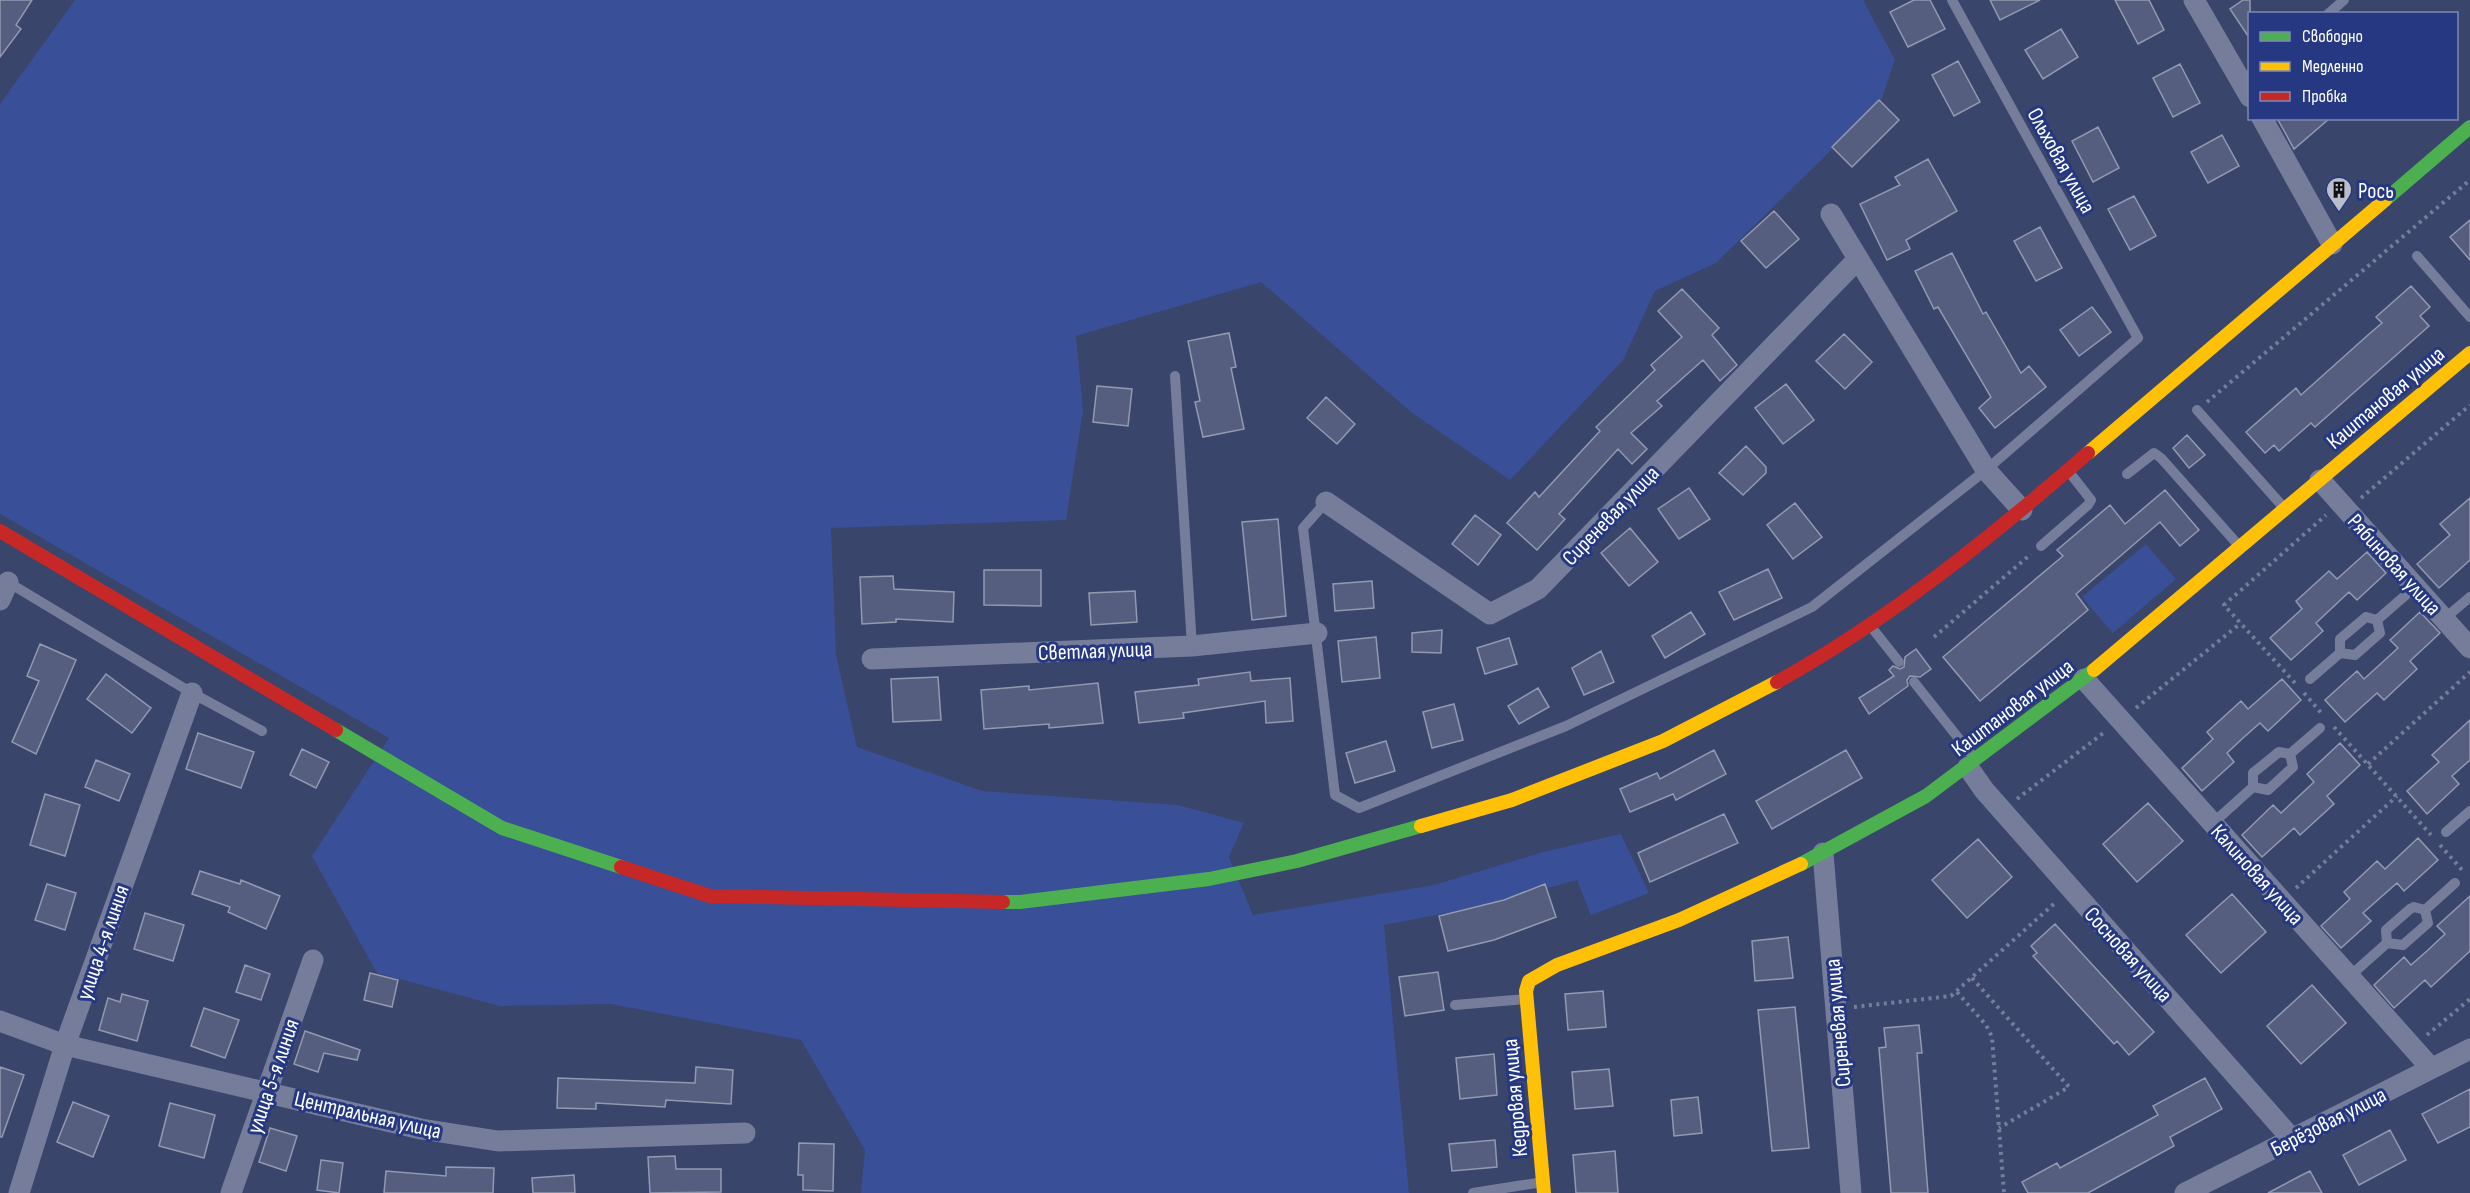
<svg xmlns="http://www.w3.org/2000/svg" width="2470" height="1193" viewBox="0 0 2470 1193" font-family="'Sofia Sans Condensed',sans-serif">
  <rect width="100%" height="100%" fill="#3a456c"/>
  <path fill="#394f98" d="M 75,0 L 1863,0 L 1895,60 L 1881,101 L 1716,263 L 1655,291 L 1623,360 L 1510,480 L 1411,412 L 1261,282 L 1076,336 L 1083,410 L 1066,520 L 831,528 L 836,655 L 857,747 L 982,791 L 1178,805 L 1244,823 L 1229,857 L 1253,915 L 1434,885 L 1543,852 L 1621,834 L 1649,893 L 1591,915 L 1577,880 L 1478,907 L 1384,925 L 1409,1193 L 861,1193 L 865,1150 L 801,1040 L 611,1004 L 500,1006 L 377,973 L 312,856 L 389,738 L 0,514 L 0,104 Z
    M 2146,544 L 2176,579 L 2113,633 L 2082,597 Z"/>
  <path fill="#555e7e" stroke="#9399b1" stroke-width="1.5" d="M 0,0 L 32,0 L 16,25 L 21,29 L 0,57 Z
    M 1914,0 L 1930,0 L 1945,29 L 1908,47 L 1890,12 Z
    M 1990,0 L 2040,0 L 2000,20 Z
    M 2115,0 L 2149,0 L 2164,30 L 2138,44 Z
    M 2243,0 L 2250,0 L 2250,39 L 2230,9 Z
    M 2061,29 L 2078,57 L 2043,79 L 2025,50 Z
    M 1958,61 L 1980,102 L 1954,116 L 1932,75 Z
    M 2180,64 L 2200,103 L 2173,117 L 2153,78 Z
    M 1879,100 L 1899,120 L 1852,167 L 1832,147 Z
    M 2277,118 L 2330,118 L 2294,149 Z
    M 2098,127 L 2119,168 L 2093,182 L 2072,141 Z
    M 2222,135 L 2239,166 L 2208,183 L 2191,152 Z
    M 1928,159 L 1957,211 L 1906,240 L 1910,249 L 1887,260 L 1860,204 L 1900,185 L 1895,177 Z
    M 2134,196 L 2156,236 L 2130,250 L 2108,209 Z
    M 1774,211 L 1799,239 L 1766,268 L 1741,241 Z
    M 2470,220 L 2470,260 L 2450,237 Z
    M 2040,227 L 2062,268 L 2036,281 L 2014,241 Z
    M 1952,253 L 1983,314 L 1986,312 L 2021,373 L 2029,366 L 2046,387 L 1995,428 L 1979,408 L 1991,397 L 1938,307 L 1934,309 L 1915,271 Z
    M 2411,286 L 2430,307 L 2420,316 L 2429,326 L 2315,427 L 2311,423 L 2279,451 L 2274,445 L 2265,453 L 2246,432 L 2296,388 L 2301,395 L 2368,335 L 2382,323 L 2376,317 Z
    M 1682,289 L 1719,328 L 1712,335 L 1737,365 L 1720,381 L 1703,360 L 1657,401 L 1662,406 L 1631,433 L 1647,449 L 1632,464 L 1618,449 L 1559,514 L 1565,519 L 1537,550 L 1507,523 L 1535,492 L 1539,497 L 1600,431 L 1596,427 L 1655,370 L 1651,365 L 1682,337 L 1658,311 Z
    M 2092,307 L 2111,332 L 2079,356 L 2060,330 Z
    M 1229,333 L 1236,367 L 1231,368 L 1244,429 L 1203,437 L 1195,402 L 1200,401 L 1188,341 Z
    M 1844,334 L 1872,362 L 1845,389 L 1816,361 Z
    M 1786,384 L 1814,420 L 1783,444 L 1755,408 Z
    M 1097,386 L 1132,389 L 1128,426 L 1093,422 Z
    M 1326,397 L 1355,424 L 1337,444 L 1307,418 Z
    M 2187,435 L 2205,455 L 2189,468 L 2173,448 Z
    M 1746,446 L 1766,467 L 1766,473 L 1743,495 L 1719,473 Z
    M 1689,488 L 1710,519 L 1679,539 L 1658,509 Z
    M 2165,490 L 2199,530 L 2180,546 L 2160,522 L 2076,594 L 2088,610 L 1980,701 L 1943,657 L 2063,556 L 2057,550 L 2110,505 L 2125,524 Z
    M 2470,498 L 2470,560 L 2439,588 L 2417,564 L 2450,535 L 2440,524 Z
    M 1795,503 L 1822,537 L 1793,559 L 1767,525 Z
    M 1475,515 L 1501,535 L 1478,565 L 1452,544 Z
    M 1278,519 L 1286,616 L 1252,620 L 1242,522 Z
    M 1630,528 L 1658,562 L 1629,586 L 1601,553 Z
    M 2367,552 L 2386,573 L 2357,600 L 2349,592 L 2316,623 L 2323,631 L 2291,660 L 2270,638 L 2302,609 L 2296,601 L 2329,571 L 2337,579 Z
    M 1768,569 L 1782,598 L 1734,620 L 1719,592 Z
    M 984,570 L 1041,570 L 1041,606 L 984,605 Z
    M 893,576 L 894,589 L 954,592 L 953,622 L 896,619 L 896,622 L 862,624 L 860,577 Z
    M 1372,581 L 1374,608 L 1335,611 L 1333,584 Z
    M 1135,591 L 1137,622 L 1091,625 L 1089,593 Z
    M 1691,612 L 1705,634 L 1665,658 L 1652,636 Z
    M 2420,612 L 2440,633 L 2410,661 L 2417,669 L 2384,700 L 2377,693 L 2345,722 L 2325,700 L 2357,671 L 2364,679 L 2398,648 L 2390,640 Z
    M 1442,630 L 1441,653 L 1412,652 L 1412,633 Z
    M 1376,637 L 1380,678 L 1342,682 L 1338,641 Z
    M 1509,638 L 1517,664 L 1485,674 L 1477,648 Z
    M 40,644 L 76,660 L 36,754 L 12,742 L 39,681 L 27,676 Z
    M 1916,649 L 1931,669 L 1920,677 L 1910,676 L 1907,680 L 1908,686 L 1869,714 L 1859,698 L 1894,676 L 1889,670 L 1893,666 L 1900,669 L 1904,667 L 1905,657 Z
    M 1601,651 L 1614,682 L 1584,695 L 1572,668 Z
    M 1250,672 L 1251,681 L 1290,678 L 1293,721 L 1266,723 L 1265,701 L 1183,713 L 1184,718 L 1139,723 L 1135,692 L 1199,685 L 1198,679 Z
    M 106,674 L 151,708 L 132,733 L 87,699 Z
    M 938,677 L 941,720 L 893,722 L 891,679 Z
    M 2282,679 L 2301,700 L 2268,731 L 2260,723 L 2243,738 L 2227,753 L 2234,762 L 2202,791 L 2182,768 L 2213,739 L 2207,732 L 2241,701 L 2248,709 Z
    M 1098,683 L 1103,723 L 1049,728 L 1049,724 L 984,729 L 981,690 L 1029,686 L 1029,690 Z
    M 1538,688 L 1549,707 L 1519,724 L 1508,706 Z
    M 1454,704 L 1463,740 L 1432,748 L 1423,712 Z
    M 2470,720 L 2470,760 L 2452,776 L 2459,784 L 2427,814 L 2407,791 L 2439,762 L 2432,755 Z
    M 198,733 L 254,752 L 241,788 L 186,769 Z
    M 1386,741 L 1395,771 L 1355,783 L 1346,753 Z
    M 2340,743 L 2360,765 L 2327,796 L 2334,804 L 2300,835 L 2294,828 L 2262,857 L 2242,835 L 2273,805 L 2281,813 L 2314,782 L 2307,774 Z
    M 302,749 L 329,762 L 316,788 L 290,775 Z
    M 1714,750 L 1726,774 L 1676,800 L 1673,794 L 1630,812 L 1620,789 L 1657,773 L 1660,779 Z
    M 1846,750 L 1862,778 L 1772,829 L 1756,801 Z
    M 96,760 L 130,774 L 119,801 L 85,787 Z
    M 45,794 L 80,805 L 65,856 L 30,845 Z
    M 2148,803 L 2183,841 L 2137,882 L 2103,844 Z
    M 1724,814 L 1738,843 L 1650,882 L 1638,853 Z
    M 2418,838 L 2438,860 L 2404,891 L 2397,883 L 2363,913 L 2371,921 L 2341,948 L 2321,926 L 2350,899 L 2344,892 L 2377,861 L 2385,869 Z
    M 1978,839 L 2012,877 L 1967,918 L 1932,880 Z
    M 200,871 L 240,884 L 241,880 L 280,896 L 266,929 L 228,912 L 230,907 L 192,894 Z
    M 47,884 L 76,893 L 65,930 L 35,920 Z
    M 1545,884 L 1556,917 L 1494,940 L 1448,951 L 1439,916 L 1504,900 Z
    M 2232,894 L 2266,932 L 2221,973 L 2186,935 Z
    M 2470,896 L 2470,951 L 2431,987 L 2425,980 L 2394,1008 L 2374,985 L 2404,957 L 2411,965 L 2428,950 L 2445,934 L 2437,926 Z
    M 145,913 L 184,925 L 173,961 L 134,949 Z
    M 2055,924 L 2154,1032 L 2129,1055 L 2117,1041 L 2114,1044 L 2033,956 L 2037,953 L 2031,946 Z
    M 1788,937 L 1793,978 L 1755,981 L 1752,941 Z
    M 245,965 L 270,974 L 261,1000 L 236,992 Z
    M 1438,972 L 1444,1010 L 1405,1016 L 1399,977 Z
    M 370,973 L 398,980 L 392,1007 L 364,1000 Z
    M 2312,985 L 2346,1023 L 2301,1064 L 2267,1026 Z
    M 1603,991 L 1606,1027 L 1568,1030 L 1565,994 Z
    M 122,994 L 148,1001 L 137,1041 L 99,1030 L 108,998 L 120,1002 Z
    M 1795,1007 L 1809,1148 L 1772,1151 L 1758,1010 Z
    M 204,1008 L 239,1020 L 225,1058 L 191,1046 Z
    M 1919,1025 L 1922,1053 L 1917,1053 L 1928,1193 L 1891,1193 L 1879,1048 L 1886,1047 L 1884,1028 Z
    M 305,1031 L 360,1050 L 357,1060 L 324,1053 L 318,1072 L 294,1064 Z
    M 1494,1054 L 1497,1095 L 1460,1099 L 1456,1058 Z
    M 0,1067 L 24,1075 L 2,1137 L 0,1137 Z
    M 696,1067 L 733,1070 L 731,1104 L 666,1100 L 665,1107 L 596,1103 L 596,1109 L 557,1108 L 558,1078 L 695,1083 Z
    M 1609,1069 L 1613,1106 L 1575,1109 L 1572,1072 Z
    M 2205,1078 L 2222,1109 L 2170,1137 L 2174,1146 L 2088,1193 L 2028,1193 L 2022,1182 L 2057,1163 L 2060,1168 L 2158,1115 L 2153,1106 Z
    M 2470,1089 L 2470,1127 L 2438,1143 L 2422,1114 Z
    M 1698,1097 L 1702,1133 L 1674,1136 L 1671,1100 Z
    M 73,1102 L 109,1116 L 93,1157 L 57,1142 Z
    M 170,1103 L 215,1115 L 204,1158 L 159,1146 Z
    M 270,1128 L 297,1136 L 286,1171 L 259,1162 Z
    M 2390,1130 L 2406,1160 L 2359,1185 L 2343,1155 Z
    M 1495,1140 L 1497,1167 L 1452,1171 L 1449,1144 Z
    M 799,1143 L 834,1144 L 833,1191 L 803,1190 L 803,1175 L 798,1175 Z
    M 1615,1151 L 1618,1193 L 1576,1193 L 1573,1155 Z
    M 675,1156 L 676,1169 L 721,1169 L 721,1192 L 650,1193 L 648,1157 Z
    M 321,1160 L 343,1163 L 339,1193 L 317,1190 Z
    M 446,1167 L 494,1168 L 493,1193 L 384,1193 L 386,1171 L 446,1176 Z
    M 2310,1171 L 2322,1193 L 2268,1193 L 2300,1176 Z
    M 574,1175 L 575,1193 L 533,1193 L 532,1178 Z"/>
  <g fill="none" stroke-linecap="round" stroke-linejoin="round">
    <path stroke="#767d9a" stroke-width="4" stroke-dasharray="3 4.5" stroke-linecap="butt" d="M 2207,402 L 2470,180
      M 2361,498 L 2470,405
      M 1934,637 L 2031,554
      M 2295,683 L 2224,605 L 2326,515
      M 2304,693 L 2323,715
      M 2136,708 L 2241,623
      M 2334,727 L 2431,835
      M 2368,764 L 2470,672
      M 2017,799 L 2106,731
      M 2440,845 L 2463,871
      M 2296,888 L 2397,796
      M 1972,978 L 2069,1087 L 1999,1128
      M 1957,992 L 1986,1025 L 1992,1037 L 2004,1193
      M 1854,1007 L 1951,996 L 2056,902
      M 2427,1035 L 2470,999"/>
    <path stroke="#767d9a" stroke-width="10" d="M 2328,14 L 2344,0
      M 2417,256 L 2470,317
      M 1175,376 L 1192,646
      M 2197,410 L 2285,509
      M 2127,474 L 2154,453 L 2161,458 L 2240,547
      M 1326,502 L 1303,528 L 1335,795 L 1359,808 L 1566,726 L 1812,607 L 1986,470 L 2138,338 L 1952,0
      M 2041,546 L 2088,505 L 2091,500 L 2070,473
      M 6,581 L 192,693 L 262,731
      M 2444,619 L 2470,597
      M 2377,620 L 2415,587
      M 1872,628 L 1899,662
      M 2310,679 L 2340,653 L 2355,655 L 2380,633 L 2377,620 L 2366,617 L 2340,639 L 2340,653
      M 1914,682 L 1975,759
      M 2290,754 L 2320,728
      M 2213,823 L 2253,787 L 2268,790 L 2293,767 L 2290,754 L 2279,752 L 2253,773 L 2253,787
      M 2446,832 L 2470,811
      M 2425,910 L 2455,883
      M 2350,976 L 2387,943 L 2403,945 L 2428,923 L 2425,910 L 2414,907 L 2410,909 L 2386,930 L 2387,943
      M 1455,1005 L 1526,999
      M 1473,1193 L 1543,1182"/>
    <path stroke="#767d9a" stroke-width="21" d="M 2194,0 L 2250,97
      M 2262,118 L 2332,244
      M 1831,214 L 1986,470 L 2022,510
      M 2320,480 L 2470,648
      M 1326,502 L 1490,614 L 1538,589 L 1858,259
      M 0,600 L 8,582
      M 872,659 L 1192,646 L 1317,633
      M 2084,679 L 2431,1068
      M 1968,767 L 1984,790 L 2292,1139
      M 1823,853 L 1851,1193
      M 0,1021 L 65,1045 L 421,1129 L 498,1141 L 745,1133
      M 19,1193 L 65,1045 L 192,693
      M 231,1193 L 313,960
      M 2185,1193 L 2470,1049"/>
    <path stroke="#4caf50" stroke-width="14" d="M 2385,200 L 2470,127
      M 336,730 L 502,828 L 621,867
      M 1801,864 L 1926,796 L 2094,670
      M 1003,902 L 1020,902 L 1209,879 L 1297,861 L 1421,826"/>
    <path stroke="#ffc107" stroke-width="14" d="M 2088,453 L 2385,200
      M 2094,670 L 2470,353
      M 1421,826 L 1512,800 L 1663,741 L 1777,682
      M 1544,1193 L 1526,991 L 1529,981 L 1557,965 L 1679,920 L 1801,864"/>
    <path stroke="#c62828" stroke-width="14" d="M 0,531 L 336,730
      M 1777,682 C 1889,620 1991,537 2088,453
      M 621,867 L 710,896 L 1003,902"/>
  </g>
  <defs>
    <symbol id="building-pin" viewBox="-11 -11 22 30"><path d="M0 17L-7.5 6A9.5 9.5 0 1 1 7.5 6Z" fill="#babecc" stroke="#253881"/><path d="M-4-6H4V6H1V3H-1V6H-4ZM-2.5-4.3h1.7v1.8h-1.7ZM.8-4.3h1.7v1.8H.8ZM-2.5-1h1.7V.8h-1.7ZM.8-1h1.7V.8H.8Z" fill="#111"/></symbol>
  </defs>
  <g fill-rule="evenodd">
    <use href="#building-pin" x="2324" y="175" width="30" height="40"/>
  </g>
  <g text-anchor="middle" stroke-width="6" stroke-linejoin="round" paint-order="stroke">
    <g font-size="22" fill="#fff" stroke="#253881">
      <text transform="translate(2062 160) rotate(61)" y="8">Ольховая улица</text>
      <text transform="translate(2385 397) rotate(-40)" y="8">Каштановая улица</text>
      <text transform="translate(1610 515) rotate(-46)" y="8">Сиреневая улица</text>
      <text transform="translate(2395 564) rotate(48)" y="8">Рябиновая улица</text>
      <text transform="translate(1095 650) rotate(-2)" y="8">Светлая улица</text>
      <text transform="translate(2012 707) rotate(-37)" y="8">Каштановая улица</text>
      <text transform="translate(2258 874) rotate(48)" y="8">Калиновая улица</text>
      <text transform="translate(102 942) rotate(-71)" y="8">улица 4-я линия</text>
      <text transform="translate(2129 954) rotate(48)" y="8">Сосновая улица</text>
      <text transform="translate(1837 1023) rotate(-95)" y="8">Сиреневая улица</text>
      <text transform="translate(272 1076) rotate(-71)" y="8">улица 5-я линия</text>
      <text transform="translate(1514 1098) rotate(-95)" y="8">Кедровая улица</text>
      <text transform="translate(368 1114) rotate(13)" y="8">Центральная улица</text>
      <text transform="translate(2328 1121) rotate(-27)" y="8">Берёзовая улица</text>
    </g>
    <g font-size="22" fill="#fff" stroke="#253881" text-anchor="start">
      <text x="2358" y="198">Рось</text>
    </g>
  </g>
  <rect x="2248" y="12" width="210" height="108" fill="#253881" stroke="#7c88b3" stroke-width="1.5"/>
  <rect x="2260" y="32" width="30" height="9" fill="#4caf50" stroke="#7c88b3" stroke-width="1.5"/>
  <text x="2302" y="42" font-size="18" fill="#ffffff">Свободно</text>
  <rect x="2260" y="62" width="30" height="9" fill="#ffc107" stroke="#7c88b3" stroke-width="1.5"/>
  <text x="2302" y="72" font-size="18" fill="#ffffff">Медленно</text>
  <rect x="2260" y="92" width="30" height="9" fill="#c62828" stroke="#7c88b3" stroke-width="1.5"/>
  <text x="2302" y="102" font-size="18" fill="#ffffff">Пробка</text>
</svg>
